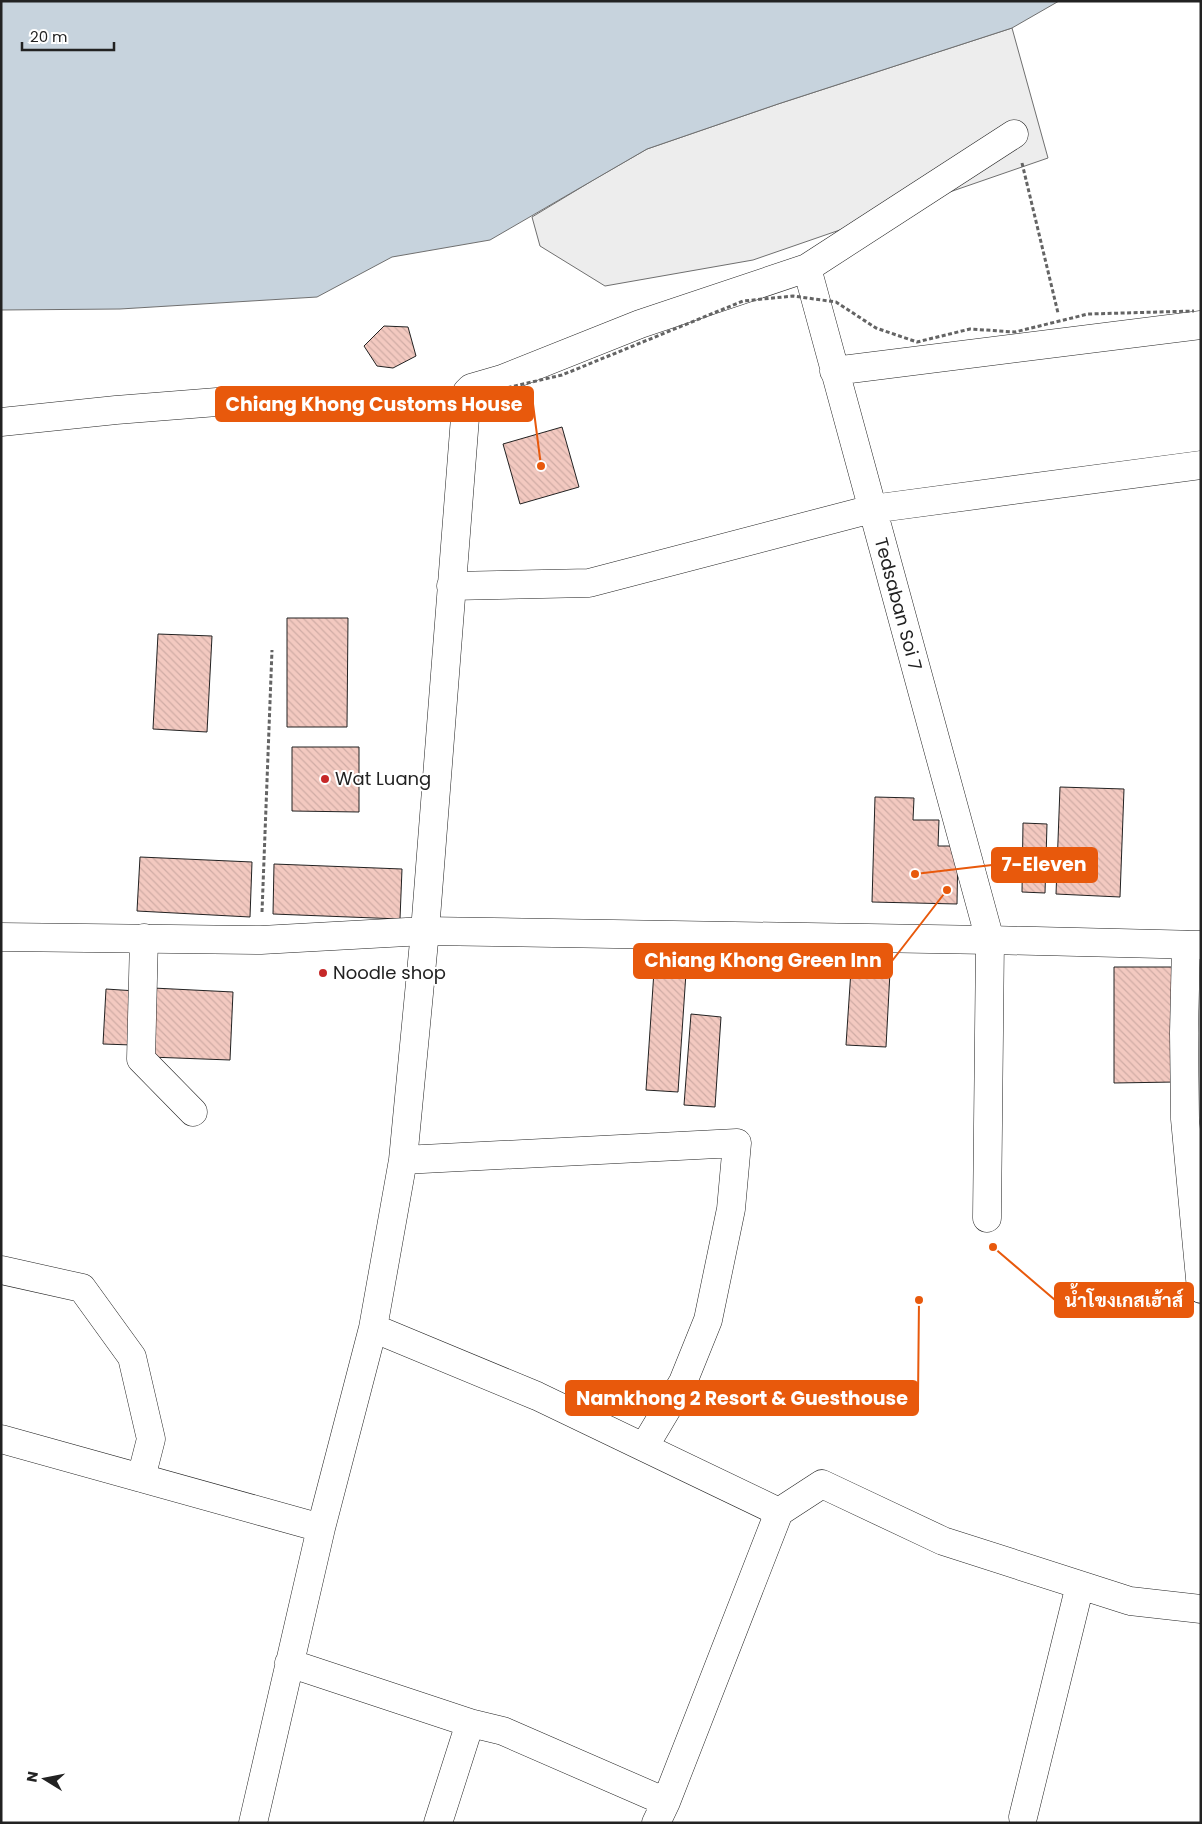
<svg xmlns="http://www.w3.org/2000/svg" width="1202" height="1824" viewBox="0 0 1202 1824" font-family="Poppins,Sarabun,sans-serif">
  <defs>
    <pattern id="building-back-hatch" width="6" height="6" patternUnits="userSpaceOnUse" patternTransform="scale(1.25)"><rect width="6" height="6" fill="#f3c9c0"/><path d="M-1 5l2 2M0 0l6 6M5-1l2 2" fill="none" stroke="#d0aca5"/></pattern>
  </defs>
  <rect width="100%" height="100%" fill="#fff"/>
  <path fill="#ededed" stroke="#6f6f6f" d="M 1012,28 L 1048,158 L 753,260 L 605,286 L 540,246 L 532,217 L 595,179 L 647,149 L 778,104 Z"/>
  <path fill="#c7d3dd" stroke="#6f6f6f" d="M 1,1 L 1059,1 L 1012,28 L 778,104 L 647,149 L 490,240 L 392,257 L 317,297 L 120,309 L 1,310 Z"/>
  <path fill="url(#building-back-hatch)" stroke="#222" d="M 384,326 L 408,327 L 416,356 L 393,368 L 377,366 L 364,346 Z
    M 562,427 L 579,487 L 520,504 L 503,444 Z
    M 287,618 L 348,618 L 347,727 L 287,727 Z
    M 158,634 L 212,636 L 207,732 L 153,729 Z
    M 292,747 L 359,747 L 359,812 L 292,811 Z
    M 1060,787 L 1124,789 L 1120,897 L 1056,894 Z
    M 875,797 L 914,798 L 913,820 L 939,820 L 938,846 L 958,846 L 957,904 L 872,902 Z
    M 1023,823 L 1047,824 L 1045,893 L 1022,892 Z
    M 140,857 L 252,862 L 250,917 L 137,911 Z
    M 274,864 L 402,869 L 400,919 L 273,914 Z
    M 655,956 L 687,958 L 678,1092 L 646,1090 Z
    M 1114,967 L 1175,967 L 1175,1082 L 1114,1083 Z
    M 851,970 L 890,972 L 886,1047 L 846,1045 Z
    M 153,988 L 233,992 L 230,1060 L 150,1057 Z
    M 106,989 L 136,991 L 132,1045 L 103,1044 Z
    M 691,1014 L 721,1017 L 715,1107 L 684,1105 Z"/>
  <g fill="none" stroke-linecap="round" stroke-linejoin="round">
    <defs>
      <path id="minor" d="M 807,268 L 990,940 L 987,1218
        M 834,371 L 1201,325
        M 1,422 L 116,410 L 217,402 L 465,407
        M 451,586 L 589,583 L 872,509 L 1201,465
        M 144,938 L 141,1059 L 193,1112
        M 1186,945 L 1184,1033 L 1185,1119 L 1201,1289
        M 403,1160 L 737,1143 L 731,1209 L 708,1320 L 683,1382 L 644,1447
        M 1,1270 L 82,1288 L 132,1357 L 151,1439 L 141,1478
        M 373,1328 L 537,1396 L 779,1512
        M 1,1439 L 321,1528
        M 289,1663 L 470,1723 L 503,1731 L 666,1802
        M 1023,1817 L 1080,1585
        M 253,1823 L 321,1528 L 373,1328 L 403,1160 L 425,931 L 467,392 L 471,388 L 502,379 L 640,324 L 807,268 L 1014,134
        M 438,1823 L 470,1723
        M 656,1823 L 666,1802 L 779,1512 L 822,1484 L 943,1541 L 1130,1601 L 1201,1609"/>
      <path id="major" d="M 1,937 L 261,940 L 425,931 L 990,940 L 1201,945"/>
    </defs>
    <use href="#minor" stroke="#222" stroke-width="29"/>
    <use href="#major" stroke="#222" stroke-width="29"/>
    <path stroke="#646464" stroke-width="3" stroke-dasharray="4 2.5" stroke-linecap="butt" d="M 1022,163 L 1058,313
      M 262,912 L 272,650"/>
    <use href="#minor" stroke="#fff" stroke-width="28"/>
    <use href="#major" stroke="#fff" stroke-width="28"/>
    <path stroke="#646464" stroke-width="3" stroke-dasharray="4 2.5" stroke-linecap="butt" d="M 476,395 L 562,375 L 743,301 L 793,296 L 836,302 L 876,328 L 917,342 L 970,329 L 1015,332 L 1088,314 L 1194,311"/>
  </g>
  <g fill="#c62828" stroke="#fff" stroke-width="2">
    <circle cx="325" cy="779" r="5"/>
    <circle cx="323" cy="973" r="5"/>
  </g>
  <g text-anchor="middle" stroke-width="4" stroke-linejoin="round" paint-order="stroke">
    <g font-size="18" fill="#222" stroke="#fff">
      <text transform="translate(898 604) rotate(75)" y="6">Tedsaban Soi 7</text>
    </g>
    <g font-size="18" fill="#222" stroke="#fff" text-anchor="start">
      <text x="335" y="785">Wat Luang</text>
      <text x="333" y="979">Noodle shop</text>
    </g>
  </g>
  <path fill="none" stroke="#e8590c" stroke-width="2" d="M541 466L533 404M915 874L992 865M947 890L892 961M993 1247L1055 1300M919 1300L918 1398"/>
  <g fill="#e8590c" stroke="#fff" stroke-width="2">
    <circle cx="541" cy="466" r="5"/>
    <circle cx="915" cy="874" r="5"/>
    <circle cx="947" cy="890" r="5"/>
    <circle cx="993" cy="1247" r="5"/>
    <circle cx="919" cy="1300" r="5"/>
  </g>
  <g fill="#e8590c" stroke="#e8590c" stroke-width="2">
    <rect x="216" y="387" width="317" height="34" rx="5"/>
    <rect x="992" y="848" width="105" height="34" rx="5"/>
    <rect x="634" y="944" width="258" height="34" rx="5"/>
    <rect x="1055" y="1283" width="138" height="34" rx="5"/>
    <rect x="566" y="1381" width="352" height="34" rx="5"/>
  </g>
  <g font-size="19" text-anchor="middle" font-weight="bold" fill="#fff">
    <text x="374" y="411">Chiang Khong Customs House</text>
    <text x="1044" y="871">7-Eleven</text>
    <text x="763" y="967">Chiang Khong Green Inn</text>
    <text x="1124" y="1307">น้ำโขงเกสเฮ้าส์</text>
    <text x="742" y="1405">Namkhong 2 Resort &amp; Guesthouse</text>
  </g>
  <rect width="1202" height="1824" fill="none" stroke="#222222" stroke-width="5"/>
  <g transform="translate(45 1779) rotate(280)" stroke="#ffffff" stroke-width="4" paint-order="stroke">
  <path d="M0-4L9 19L0 12L-9 19Z" fill="#222222"/>
  <text y="-8" font-size="14" font-weight="bold" text-anchor="middle" fill="#222222">N</text>
  </g>
  <path d="M22 42v8h92v-8" fill="none" stroke="#222222" stroke-width="2.5"/>
  <text x="30" y="42" font-size="15" fill="#222222" stroke="#ffffff" stroke-width="4" paint-order="stroke">20 m</text>
</svg>
